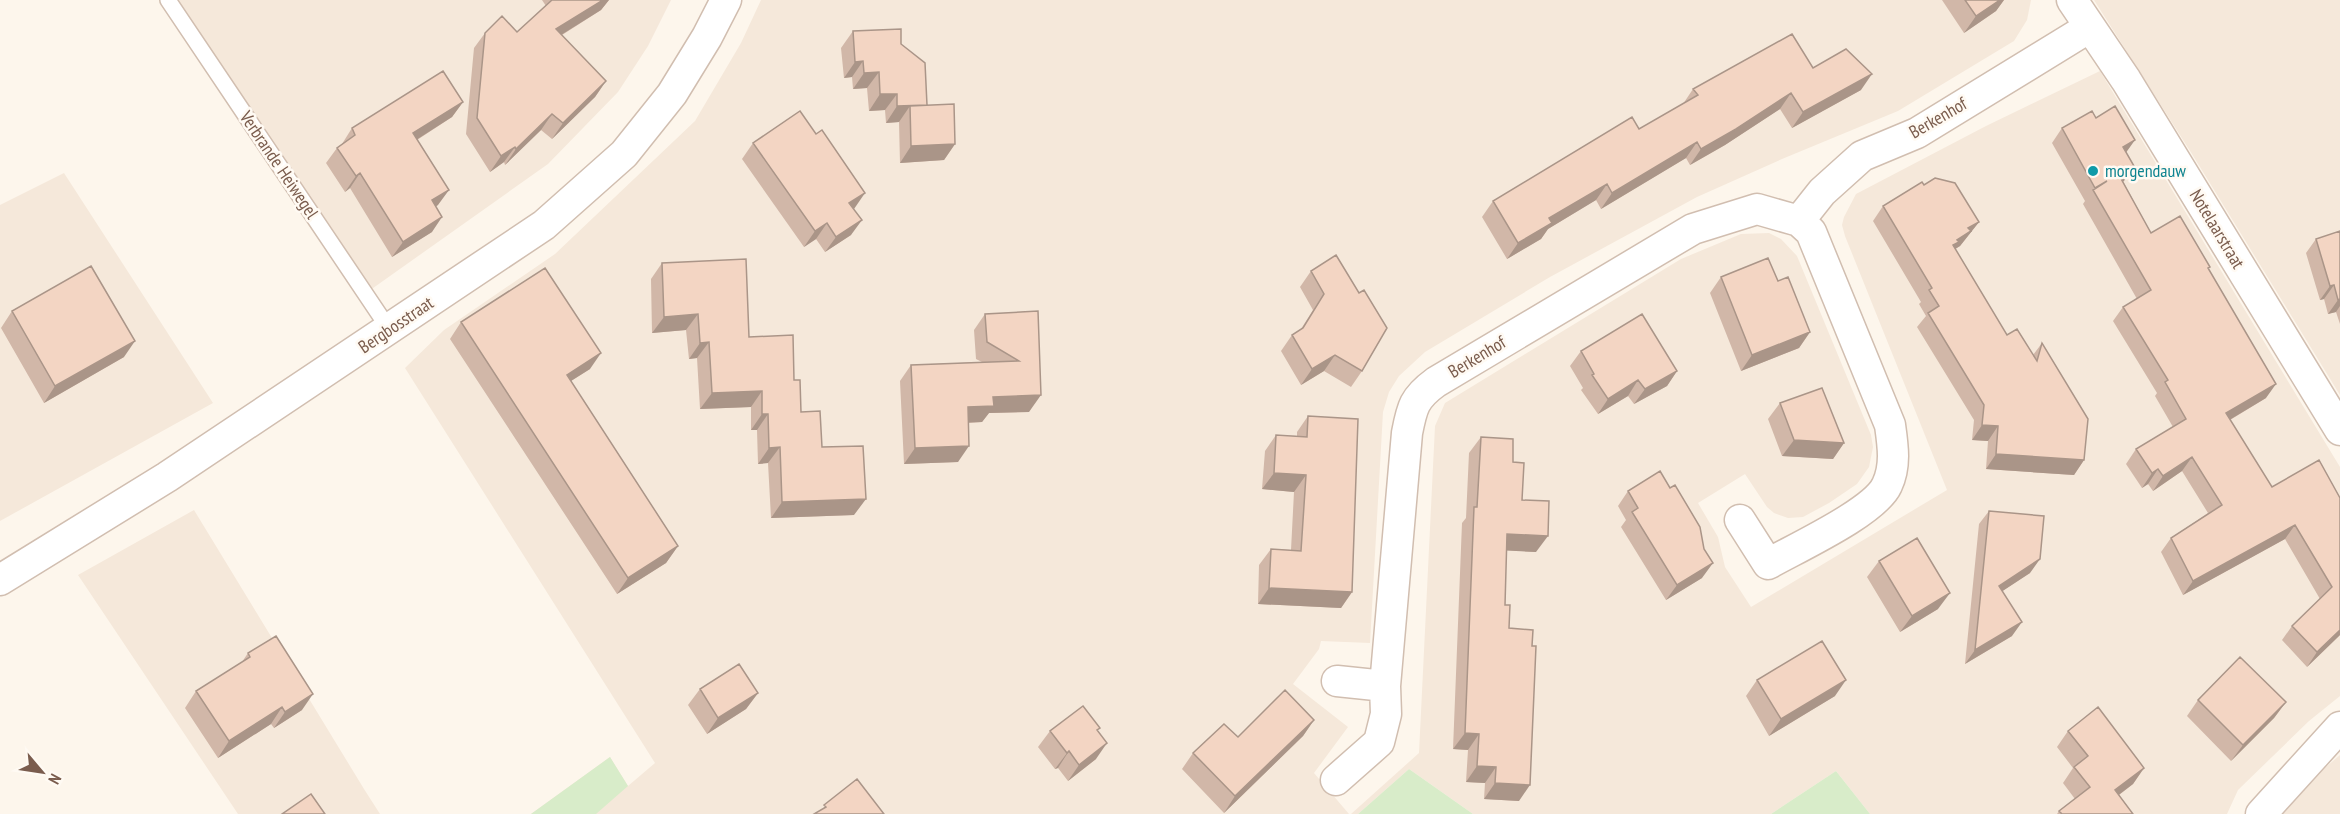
<svg xmlns="http://www.w3.org/2000/svg" width="2340" height="814" viewBox="0 0 2340 814" font-family="'PT Sans Narrow',sans-serif">
  <rect width="100%" height="100%" fill="#fdf6ec"/>
  <path fill="#f5e8da" d="M 173,0 L 671,0 L 648,46 L 618,92 L 548,164 L 359,298 Z
    M 761,0 L 2031,0 L 2027,20 L 2014,41 L 1898,111 L 1782,159 L 1697,197 L 1550,277 L 1425,352 L 1399,376 L 1389,392 L 1383,412 L 1370,643 L 1321,641 L 1319,649 L 1293,684 L 1348,727 L 1314,773 L 1349,814 L 531,814 L 610,757 L 628,786 L 655,763 L 405,368 L 444,330 L 555,254 L 695,121 L 741,43 Z
    M 2094,0 L 2340,0 L 2340,395 L 2192,154 Z
    M 2100,71 L 2340,467 L 2340,696 L 2309,721 L 2238,790 L 2227,814 L 1870,814 L 1836,771 L 1771,814 L 1473,814 L 1409,769 L 1358,814 L 1351,814 L 1419,753 L 1435,426 L 1445,403 L 1681,259 L 1741,234 L 1769,233 L 1781,239 L 1797,256 L 1871,435 L 1873,447 L 1869,467 L 1857,484 L 1829,503 L 1803,517 L 1788,518 L 1774,513 L 1767,507 L 1745,474 L 1698,503 L 1718,537 L 1725,567 L 1751,607 L 1947,490 L 1845,236 L 1842,225 L 1844,217 L 1856,194 L 1986,126 Z
    M 64,173 L 213,403 L 0,521 L 0,205 Z
    M 194,510 L 364,789 L 380,814 L 238,814 L 78,575 Z
    M 2340,755 L 2340,814 L 2283,814 L 2326,767 Z"/>
  <path fill="#d8ecc9" d="M 610,757 L 628,786 L 596,814 L 531,814 Z
    M 1409,769 L 1473,814 L 1358,814 Z
    M 1836,771 L 1870,814 L 1771,814 Z"/>
  <g fill="none" stroke-linecap="round" stroke-linejoin="round">
    <defs>
      <path id="service" d="M 168,0 L 389,329"/>
      <path id="minor" d="M 2072,0 L 2126,80 L 2340,430
        M 1799,221 L 1822,192 L 1862,156 L 1917,133 L 2090,27
        M 0,580 L 167,477 L 544,225 L 624,154 L 672,94 L 707,37 L 726,0
        M 1337,681 L 1385,686
        M 1336,780 L 1379,742 L 1386,714 L 1385,686 L 1407,433 C 1412,407 1414,398 1436,382 L 1693,229 L 1757,209 L 1799,221 L 1811,232 L 1890,425 C 1893,446 1896,466 1887,485 C 1875,512 1796,548 1768,564 L 1740,520
        M 2261,814 L 2340,727"/>
    </defs>
    <use href="#service" stroke="#d1beb0" stroke-width="18"/>
    <use href="#minor" stroke="#d1beb0" stroke-width="33"/>
    <use href="#service" stroke="#fff" stroke-width="15"/>
    <use href="#minor" stroke="#fff" stroke-width="30"/>
  </g>
  <path fill="#d1b7a8" d="M 542,0 L 609,0 L 601,10 L 562,35 L 606,81 L 595,97 L 552,139 L 541,130 L 505,165 L 504,162 L 490,172 L 466,134 L 474,48 L 485,33 L 517,32 L 546,6 Z
    M 1942,0 L 2004,0 L 1996,11 L 1964,33 Z
    M 853,31 L 901,44 L 927,105 L 955,144 L 944,160 L 900,163 L 899,122 L 886,123 L 885,110 L 869,111 L 867,88 L 853,89 L 852,77 L 844,78 L 841,48 Z
    M 1813,68 L 1861,90 L 1792,128 L 1780,109 L 1725,145 L 1690,165 L 1686,158 L 1601,209 L 1596,200 L 1548,229 L 1541,239 L 1507,259 L 1482,217 L 1493,201 L 1639,129 L 1683,104 L 1693,89 Z
    M 463,102 L 452,117 L 417,140 L 438,205 L 436,206 L 432,232 L 392,257 L 350,188 L 345,192 L 326,163 L 337,148 L 342,144 L 352,128 Z
    M 2096,118 L 2126,153 L 2134,166 L 2123,181 L 2151,233 L 2208,269 L 2266,398 L 2230,420 L 2272,487 L 2319,460 L 2340,635 L 2307,667 L 2282,640 L 2292,626 L 2320,599 L 2285,539 L 2183,595 L 2161,552 L 2171,538 L 2208,513 L 2182,471 L 2153,491 L 2148,484 L 2142,488 L 2126,464 L 2136,449 L 2173,427 L 2155,396 L 2157,393 L 2113,321 L 2123,307 L 2137,299 L 2083,204 L 2085,201 L 2052,143 L 2062,128 Z
    M 753,143 L 854,209 L 851,235 L 825,252 L 816,239 L 804,247 L 742,159 Z
    M 1924,185 L 1979,222 L 1960,246 L 1955,249 L 2007,335 L 2033,355 L 2042,343 L 2084,460 L 2074,475 L 1986,469 L 1988,441 L 1972,440 L 1974,420 L 1917,327 L 1926,316 L 1919,304 L 1921,302 L 1873,221 L 1883,206 Z
    M 2340,230 L 2340,324 L 2336,312 L 2328,314 L 2324,299 L 2320,300 L 2306,253 L 2316,239 L 2339,232 Z
    M 1336,255 L 1362,371 L 1351,387 L 1324,371 L 1301,385 L 1281,351 L 1292,335 L 1301,329 L 1313,310 L 1300,287 L 1311,271 Z
    M 662,263 L 749,337 L 794,380 L 801,412 L 822,447 L 854,515 L 771,518 L 768,463 L 758,464 L 757,430 L 751,430 L 751,407 L 700,409 L 697,358 L 689,359 L 686,330 L 652,333 L 651,279 Z
    M 1721,277 L 1778,281 L 1810,332 L 1799,348 L 1741,371 L 1710,293 Z
    M 12,311 L 124,357 L 44,403 L 1,328 Z
    M 1038,311 L 1029,412 L 989,413 L 982,422 L 968,423 L 958,462 L 904,464 L 900,381 L 911,365 L 982,362 L 976,359 L 974,330 L 985,314 Z
    M 461,322 L 590,369 L 571,381 L 678,546 L 666,563 L 617,594 L 450,339 Z
    M 1581,351 L 1677,371 L 1667,386 L 1634,404 L 1628,396 L 1598,414 L 1581,390 L 1583,388 L 1570,366 Z
    M 1780,403 L 1844,443 L 1833,459 L 1782,456 L 1768,419 Z
    M 1308,416 L 1352,592 L 1341,608 L 1258,604 L 1259,565 L 1271,549 L 1291,550 L 1294,492 L 1262,489 L 1265,451 L 1276,435 L 1297,436 L 1297,432 Z
    M 1481,437 L 1513,462 L 1536,552 L 1506,550 L 1505,605 L 1509,628 L 1519,801 L 1484,799 L 1485,783 L 1466,782 L 1468,750 L 1453,749 L 1462,523 L 1466,518 L 1469,453 Z
    M 1628,491 L 1702,578 L 1666,600 L 1621,527 L 1626,520 L 1618,506 Z
    M 1989,511 L 2030,573 L 2002,591 L 2012,636 L 1965,664 L 1979,524 Z
    M 1879,561 L 1938,609 L 1900,632 L 1867,577 Z
    M 248,653 L 302,710 L 274,728 L 271,724 L 218,758 L 185,708 L 196,691 L 242,662 Z
    M 1757,680 L 1835,696 L 1769,736 L 1746,696 Z
    M 700,689 L 758,693 L 746,709 L 707,734 L 688,705 Z
    M 2198,700 L 2286,702 L 2274,718 L 2231,761 L 2187,716 Z
    M 1314,720 L 1303,736 L 1224,813 L 1182,769 L 1193,753 L 1238,737 Z
    M 1050,731 L 1097,731 L 1096,759 L 1068,781 L 1058,768 L 1055,769 L 1038,747 Z
    M 2068,731 L 2144,768 L 2133,784 L 2119,795 L 2133,814 L 2057,814 L 2059,811 L 2075,799 L 2063,783 L 2073,768 L 2057,747 Z"/>
  <path fill="#aa9588" d="M 603,0 L 609,0 L 601,10 L 545,45 L 556,29 Z
    M 2000,0 L 2004,0 L 1996,11 L 1964,33 L 1976,16 Z
    M 863,61 L 852,77 L 844,78 L 855,62 Z
    M 879,72 L 867,88 L 853,89 L 864,73 Z
    M 1872,74 L 1861,90 L 1792,128 L 1803,112 Z
    M 606,81 L 595,97 L 552,139 L 563,123 Z
    M 1791,93 L 1780,109 L 1725,145 L 1690,165 L 1701,149 Z
    M 880,94 L 897,94 L 885,110 L 869,111 Z
    M 463,102 L 452,117 L 402,149 L 413,133 Z
    M 927,105 L 910,106 L 899,122 L 886,123 L 897,106 Z
    M 552,114 L 541,130 L 505,165 L 516,149 Z
    M 2135,140 L 2125,154 L 2123,147 Z
    M 1697,142 L 1686,158 L 1601,209 L 1612,193 Z
    M 955,144 L 944,160 L 900,163 L 911,146 Z
    M 515,147 L 504,162 L 490,172 L 501,156 Z
    M 2134,166 L 2124,181 L 2109,189 L 2119,175 Z
    M 360,173 L 350,188 L 345,192 L 356,176 Z
    M 1607,184 L 1596,200 L 1548,229 L 1541,239 L 1507,259 L 1518,243 L 1549,218 Z
    M 449,190 L 438,205 L 422,215 L 432,200 Z
    M 865,193 L 854,209 L 849,203 Z
    M 442,217 L 432,232 L 392,257 L 403,242 Z
    M 862,220 L 851,235 L 825,252 L 836,237 Z
    M 1979,222 L 1960,246 L 1952,251 L 1942,260 L 1957,240 L 1968,228 Z
    M 827,223 L 816,239 L 804,247 L 815,231 Z
    M 2334,285 L 2324,299 L 2320,300 L 2330,286 Z
    M 2340,299 L 2340,306 L 2336,312 L 2328,314 L 2338,300 Z
    M 698,314 L 686,330 L 652,333 L 664,317 Z
    M 1810,332 L 1799,348 L 1741,371 L 1752,355 Z
    M 135,341 L 124,357 L 44,403 L 55,386 Z
    M 709,342 L 697,358 L 689,359 L 700,343 Z
    M 601,353 L 590,369 L 555,391 L 567,375 Z
    M 1335,355 L 1324,371 L 1301,385 L 1312,369 Z
    M 1677,371 L 1667,386 L 1634,404 L 1645,389 Z
    M 1638,380 L 1628,396 L 1598,414 L 1608,399 Z
    M 2276,384 L 2266,398 L 2216,428 L 2226,413 Z
    M 762,391 L 751,407 L 700,409 L 712,393 Z
    M 1041,395 L 1029,412 L 989,413 L 982,422 L 956,423 L 968,407 L 993,397 Z
    M 762,414 L 768,414 L 757,430 L 751,430 Z
    M 1982,425 L 1998,426 L 1988,441 L 1972,440 Z
    M 1794,440 L 1844,443 L 1833,459 L 1782,456 Z
    M 969,446 L 958,462 L 904,464 L 915,448 Z
    M 780,447 L 768,463 L 758,464 L 769,448 Z
    M 1996,454 L 2084,460 L 2074,475 L 1986,469 Z
    M 2192,457 L 2182,471 L 2153,491 L 2163,476 Z
    M 2158,469 L 2148,484 L 2142,488 L 2152,473 Z
    M 1274,473 L 1306,475 L 1294,492 L 1262,489 Z
    M 866,499 L 854,515 L 771,518 L 782,502 Z
    M 2295,525 L 2285,539 L 2183,595 L 2193,581 Z
    M 1507,534 L 1548,536 L 1536,552 L 1496,550 Z
    M 678,546 L 666,563 L 617,594 L 628,578 Z
    M 2040,559 L 2030,573 L 1989,600 L 1999,586 Z
    M 1713,563 L 1702,578 L 1666,600 L 1677,585 Z
    M 1269,588 L 1352,592 L 1341,608 L 1258,604 Z
    M 1950,593 L 1938,609 L 1900,632 L 1912,616 Z
    M 2022,622 L 2012,636 L 1965,664 L 1975,650 Z
    M 2340,630 L 2340,635 L 2307,667 L 2317,652 Z
    M 1846,680 L 1835,696 L 1769,736 L 1781,719 Z
    M 758,693 L 746,709 L 707,734 L 718,718 Z
    M 313,694 L 302,710 L 274,728 L 285,712 Z
    M 2286,702 L 2274,718 L 2231,761 L 2243,745 Z
    M 282,707 L 271,724 L 218,758 L 229,741 Z
    M 1314,720 L 1303,736 L 1224,813 L 1235,796 Z
    M 1465,733 L 1479,734 L 1468,750 L 1453,749 Z
    M 1107,743 L 1096,759 L 1068,781 L 1079,765 Z
    M 1069,751 L 1058,768 L 1055,769 L 1067,753 Z
    M 1477,766 L 1496,767 L 1485,783 L 1466,782 Z
    M 2144,768 L 2133,784 L 2104,806 L 2115,790 Z
    M 1495,783 L 1530,785 L 1519,801 L 1484,799 Z"/>
  <path fill="#f3d5c3" stroke="#aa9588" stroke-width="1.5" d="M 552,0 L 603,0 L 556,29 L 606,81 L 563,123 L 552,114 L 516,149 L 515,147 L 501,156 L 477,118 L 485,33 L 502,16 L 517,32 Z
    M 1965,0 L 2000,0 L 1976,16 Z
    M 901,29 L 901,44 L 925,63 L 927,105 L 897,106 L 897,94 L 880,94 L 879,72 L 864,73 L 863,61 L 855,62 L 853,31 Z
    M 1792,34 L 1813,68 L 1846,49 L 1872,74 L 1803,112 L 1791,93 L 1736,129 L 1701,149 L 1697,142 L 1612,193 L 1607,184 L 1549,218 L 1552,223 L 1518,243 L 1493,201 L 1632,117 L 1639,129 L 1698,95 L 1693,89 Z
    M 443,71 L 463,102 L 413,133 L 449,190 L 432,200 L 442,217 L 403,242 L 360,173 L 356,176 L 337,148 L 355,135 L 352,128 Z
    M 954,104 L 955,144 L 911,146 L 910,106 Z
    M 2115,106 L 2135,140 L 2123,147 L 2134,166 L 2119,175 L 2151,233 L 2180,216 L 2210,267 L 2208,268 L 2276,384 L 2226,413 L 2272,487 L 2319,460 L 2340,498 L 2340,630 L 2317,652 L 2292,626 L 2332,587 L 2295,525 L 2193,581 L 2171,538 L 2222,505 L 2192,457 L 2163,476 L 2158,469 L 2152,473 L 2136,449 L 2186,419 L 2165,382 L 2168,380 L 2123,307 L 2151,290 L 2093,190 L 2107,181 L 2095,188 L 2062,128 L 2092,111 L 2096,118 Z
    M 800,111 L 816,134 L 822,130 L 865,193 L 849,203 L 862,220 L 836,237 L 827,223 L 815,231 L 753,143 Z
    M 1935,178 L 1955,183 L 1979,222 L 1968,228 L 1971,231 L 1957,240 L 1959,242 L 1953,245 L 2007,335 L 2017,329 L 2037,361 L 2042,343 L 2088,419 L 2084,460 L 1996,454 L 1998,426 L 1982,425 L 1984,405 L 1928,313 L 1939,306 L 1929,290 L 1932,288 L 1883,206 L 1922,182 L 1924,185 Z
    M 2340,231 L 2340,299 L 2338,300 L 2334,285 L 2330,286 L 2316,239 Z
    M 1336,255 L 1359,293 L 1364,290 L 1387,328 L 1362,371 L 1335,355 L 1312,369 L 1292,335 L 1303,328 L 1324,294 L 1311,271 Z
    M 1768,258 L 1778,281 L 1788,277 L 1810,332 L 1752,355 L 1721,277 Z
    M 746,259 L 749,337 L 793,335 L 794,380 L 800,380 L 801,412 L 820,411 L 822,447 L 863,446 L 866,499 L 782,502 L 780,447 L 769,448 L 768,414 L 762,414 L 762,391 L 712,393 L 709,342 L 700,343 L 698,314 L 664,317 L 662,263 Z
    M 91,266 L 135,341 L 55,386 L 12,311 Z
    M 545,268 L 601,353 L 567,375 L 678,546 L 628,578 L 461,322 Z
    M 1038,311 L 1041,395 L 993,397 L 994,406 L 968,407 L 969,446 L 915,448 L 911,365 L 1019,361 L 987,342 L 985,314 Z
    M 1642,314 L 1677,371 L 1645,389 L 1638,380 L 1608,399 L 1592,375 L 1594,374 L 1581,351 Z
    M 1822,388 L 1844,443 L 1794,440 L 1780,403 Z
    M 1308,416 L 1358,419 L 1352,592 L 1269,588 L 1271,549 L 1301,551 L 1306,475 L 1274,473 L 1276,435 L 1307,437 Z
    M 1481,437 L 1513,439 L 1513,462 L 1524,463 L 1522,500 L 1549,501 L 1548,536 L 1507,534 L 1505,605 L 1510,605 L 1509,628 L 1533,630 L 1532,646 L 1536,646 L 1530,785 L 1495,783 L 1496,767 L 1477,766 L 1479,734 L 1465,733 L 1474,507 L 1477,507 Z
    M 1660,471 L 1670,488 L 1675,485 L 1700,527 L 1704,549 L 1713,563 L 1677,585 L 1632,512 L 1638,508 L 1628,491 Z
    M 1989,511 L 2044,516 L 2040,559 L 1999,586 L 2022,622 L 1975,650 Z
    M 1917,538 L 1950,593 L 1912,616 L 1879,561 Z
    M 276,636 L 313,694 L 285,712 L 282,707 L 229,741 L 196,691 L 250,657 L 248,653 Z
    M 1822,641 L 1846,680 L 1781,719 L 1757,680 Z
    M 2240,657 L 2286,702 L 2243,745 L 2198,700 Z
    M 739,664 L 758,693 L 718,718 L 700,689 Z
    M 1285,690 L 1314,720 L 1235,796 L 1193,753 L 1224,724 L 1238,737 Z
    M 1083,706 L 1100,728 L 1097,730 L 1107,743 L 1079,765 L 1069,751 L 1067,753 L 1050,731 Z
    M 2098,707 L 2144,768 L 2115,790 L 2133,814 L 2062,814 L 2059,811 L 2090,787 L 2074,767 L 2088,756 L 2068,731 Z
    M 857,779 L 884,814 L 814,814 L 826,807 L 824,805 Z
    M 311,794 L 325,814 L 282,814 Z"/>
  <circle fill="#0f9aa8" stroke="#fffaf3" stroke-width="2" cx="2093" cy="171" r="6"/>
  <g text-anchor="middle" stroke-width="5" stroke-linejoin="round" paint-order="stroke">
    <g font-size="18" fill="#7a5c4d" stroke="#fffaf3">
      <text transform="translate(1938 118) rotate(-30)" y="6">Berkenhof</text>
      <text transform="translate(279 165) rotate(56)" y="6">Verbrande Heiwegel</text>
      <text transform="translate(2217 229) rotate(59)" y="6">Notelaarstraat</text>
      <text transform="translate(396 325) rotate(-34)" y="6">Bergbosstraat</text>
      <text transform="translate(1477 357) rotate(-31)" y="6">Berkenhof</text>
    </g>
    <g font-size="18" fill="#0d838f" stroke="#fffaf3" text-anchor="start">
      <text x="2105" y="177">morgendauw</text>
    </g>
  </g>
  <g transform="translate(42 772) rotate(119)" stroke="#fffaf3" stroke-width="4.5" paint-order="stroke">
  <path d="M0-4.5L10 22L0 15L-10 22Z" fill="#7a5c4d"/>
  <text y="-9" font-size="16" font-weight="bold" text-anchor="middle" fill="#7a5c4d">N</text>
  </g>
</svg>
